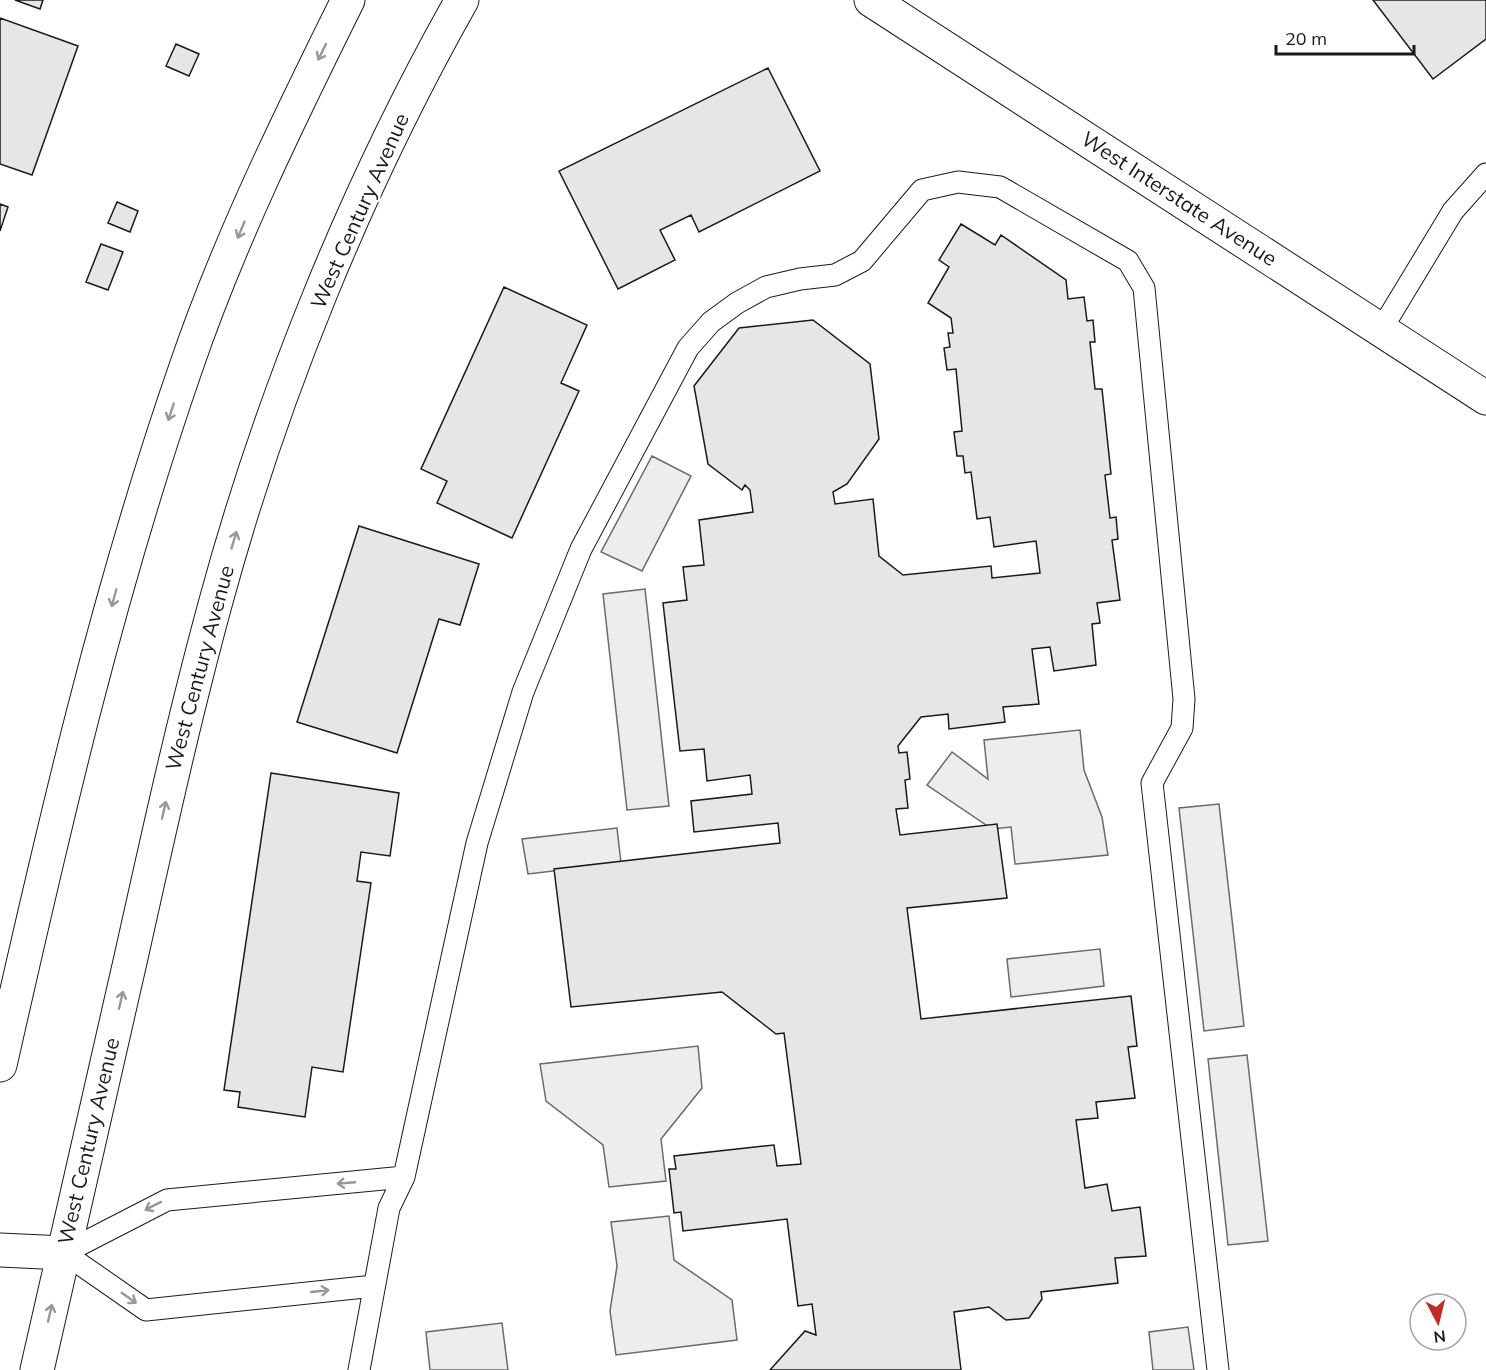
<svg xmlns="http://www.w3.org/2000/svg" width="1486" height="1370" viewBox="0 0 1486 1370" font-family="Mulish,sans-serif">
  <rect width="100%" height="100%" fill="#fff"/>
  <path fill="#ededed" stroke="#6a6a6a" stroke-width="1.5" d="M 652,456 L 691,476 L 642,571 L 601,552 Z
    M 645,589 L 669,806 L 627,810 L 603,594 Z
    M 1080,730 L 1084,770 L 1102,817 L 1108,855 L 1015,864 L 1011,827 L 992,829 L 927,785 L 952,752 L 988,779 L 984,740 Z
    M 1219,804 L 1244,1026 L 1204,1031 L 1179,808 Z
    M 617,828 L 621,863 L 528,874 L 522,839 Z
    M 1100,949 L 1104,986 L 1011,997 L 1007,959 Z
    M 698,1046 L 702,1088 L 661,1139 L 666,1181 L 609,1187 L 603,1145 L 546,1101 L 540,1064 Z
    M 1247,1055 L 1268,1241 L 1228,1245 L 1208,1059 Z
    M 669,1216 L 674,1260 L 732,1300 L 737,1340 L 616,1355 L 610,1311 L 617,1266 L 611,1222 Z
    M 502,1323 L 508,1370 L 430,1370 L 426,1332 Z
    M 1188,1327 L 1194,1370 L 1153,1370 L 1149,1332 Z"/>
  <path fill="#e6e6e6" stroke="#1a1a1a" stroke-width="1.5" d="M 15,0 L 43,0 L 40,9 Z
    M 1373,0 L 1486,0 L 1486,39 L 1433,79 Z
    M 0,18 L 78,46 L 32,175 L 0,164 Z
    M 176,44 L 199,54 L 189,76 L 166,66 Z
    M 768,68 L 820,171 L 699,232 L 691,215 L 660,230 L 675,260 L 618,289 L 559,171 Z
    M 117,202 L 138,211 L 130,232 L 108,223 Z
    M 0,204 L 8,207 L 0,231 Z
    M 961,224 L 995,245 L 1001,235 L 1066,280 L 1068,299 L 1084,297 L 1087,321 L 1093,320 L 1095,342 L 1090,342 L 1095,389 L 1102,389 L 1111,474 L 1105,475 L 1110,518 L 1116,517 L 1118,539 L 1112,540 L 1120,600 L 1097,603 L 1100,623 L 1092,624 L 1096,665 L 1054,671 L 1050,647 L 1032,649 L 1039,704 L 1003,707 L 1005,722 L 949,729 L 948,714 L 921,717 L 898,746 L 899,753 L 907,752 L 910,779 L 905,780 L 908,808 L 896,809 L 900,835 L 997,824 L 1007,898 L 907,908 L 921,1019 L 1131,996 L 1137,1046 L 1128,1047 L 1135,1098 L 1096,1102 L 1098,1118 L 1076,1120 L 1085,1188 L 1107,1184 L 1112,1211 L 1140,1207 L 1146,1256 L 1115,1258 L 1118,1283 L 1041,1292 L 1042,1299 L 1029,1318 L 1006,1320 L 989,1307 L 954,1312 L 961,1370 L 770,1370 L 805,1331 L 816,1335 L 812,1304 L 798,1306 L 787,1219 L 683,1231 L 681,1212 L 674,1213 L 669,1169 L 676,1169 L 674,1156 L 774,1145 L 777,1166 L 801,1164 L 784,1033 L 776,1034 L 722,992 L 571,1007 L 554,869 L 780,843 L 778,823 L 694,832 L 691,801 L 752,794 L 750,775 L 707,781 L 704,749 L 680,751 L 663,603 L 687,600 L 683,567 L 704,565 L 699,520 L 753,512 L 750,490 L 745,485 L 742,490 L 708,464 L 694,386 L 739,328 L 813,320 L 870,364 L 879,439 L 847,484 L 833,492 L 835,504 L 873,499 L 879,556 L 903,575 L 991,566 L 992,578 L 1040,573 L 1036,541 L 994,547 L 990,517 L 977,519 L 971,472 L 965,473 L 963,456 L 957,456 L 954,432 L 962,431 L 956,369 L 947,370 L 944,348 L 950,347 L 948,333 L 953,333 L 951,318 L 928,303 L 949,267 L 939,260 Z
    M 101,244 L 123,252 L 108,290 L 86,282 Z
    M 504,287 L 587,325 L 561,383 L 579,391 L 512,538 L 437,503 L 447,481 L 421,469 Z
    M 359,526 L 479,564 L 460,625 L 439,619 L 397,753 L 297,722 Z
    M 271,773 L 399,793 L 390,856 L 361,852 L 357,881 L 371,883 L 343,1072 L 312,1067 L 305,1117 L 238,1107 L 240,1092 L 224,1090 Z"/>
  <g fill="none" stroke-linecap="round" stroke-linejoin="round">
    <defs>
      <path id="lane" d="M 1381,330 L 1453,211 L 1486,174
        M 374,1286 L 146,1310 L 64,1253 L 167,1200 L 404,1177
        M 359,1370 L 389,1208 L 404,1177 L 477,843 L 523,692 L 581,549 L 688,348 L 711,322 L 737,303 L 766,287 L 800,279 L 835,275 L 862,261 L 922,190 L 958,182 L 1000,187 L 1128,261 L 1144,288 L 1184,699 L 1182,728 L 1152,783 L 1218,1370"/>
      <path id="street" d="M 0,1250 L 64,1253"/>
      <path id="secondary" d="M 871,0 L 1486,398
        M 0,1065 C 53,830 107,594 186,367 C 229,241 289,119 348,0
        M 37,1370 C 69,1231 100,1092 132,953 C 158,836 184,718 216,601 C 272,395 357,186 462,0"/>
    </defs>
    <use href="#lane" stroke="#1a1a1a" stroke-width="23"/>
    <use href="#street" stroke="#1a1a1a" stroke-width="35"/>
    <use href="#secondary" stroke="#1a1a1a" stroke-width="35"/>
    <use href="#lane" stroke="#fff" stroke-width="21"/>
    <use href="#street" stroke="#fff" stroke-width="33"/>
    <use href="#secondary" stroke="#fff" stroke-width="33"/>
  </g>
  <defs><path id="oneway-shaft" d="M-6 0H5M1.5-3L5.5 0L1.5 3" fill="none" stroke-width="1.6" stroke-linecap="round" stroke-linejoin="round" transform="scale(1.5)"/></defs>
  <g stroke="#989898">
    <use href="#oneway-shaft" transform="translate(322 52) rotate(116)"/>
    <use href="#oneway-shaft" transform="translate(241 230) rotate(113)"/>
    <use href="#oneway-shaft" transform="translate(171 412) rotate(108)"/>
    <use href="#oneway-shaft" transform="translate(234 540) rotate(-73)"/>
    <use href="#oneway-shaft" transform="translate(114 598) rotate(105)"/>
    <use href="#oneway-shaft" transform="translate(164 810) rotate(-77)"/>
    <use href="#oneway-shaft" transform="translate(121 1000) rotate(-77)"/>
    <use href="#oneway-shaft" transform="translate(346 1183) rotate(175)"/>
    <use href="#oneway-shaft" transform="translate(153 1206) rotate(153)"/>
    <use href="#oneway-shaft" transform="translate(320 1291) rotate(-6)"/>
    <use href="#oneway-shaft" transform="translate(129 1298) rotate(35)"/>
    <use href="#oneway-shaft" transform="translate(50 1313) rotate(-77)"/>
  </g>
  <g text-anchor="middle" stroke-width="4.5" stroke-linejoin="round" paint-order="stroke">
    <g font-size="21" fill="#1a1a1a" stroke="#fff">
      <text transform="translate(1179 199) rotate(33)" y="7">West Interstate Avenue</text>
      <text transform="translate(360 211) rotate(-66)" y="7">West Century Avenue</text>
      <text transform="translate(200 668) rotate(-75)" y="7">West Century Avenue</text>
      <text transform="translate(89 1141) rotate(-77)" y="7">West Century Avenue</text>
    </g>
  </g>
  <g transform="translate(1438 1322) rotate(173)"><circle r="28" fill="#ffffff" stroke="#a3a3a3" stroke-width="1.5"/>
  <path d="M0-4.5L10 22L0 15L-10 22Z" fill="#c62828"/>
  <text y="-9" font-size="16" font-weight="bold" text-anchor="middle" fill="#1a1a1a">N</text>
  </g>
  <path d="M1276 45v9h138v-9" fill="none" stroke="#1a1a1a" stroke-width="3"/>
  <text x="1285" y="45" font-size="18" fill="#1a1a1a" stroke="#ffffff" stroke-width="4.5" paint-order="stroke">20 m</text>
</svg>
